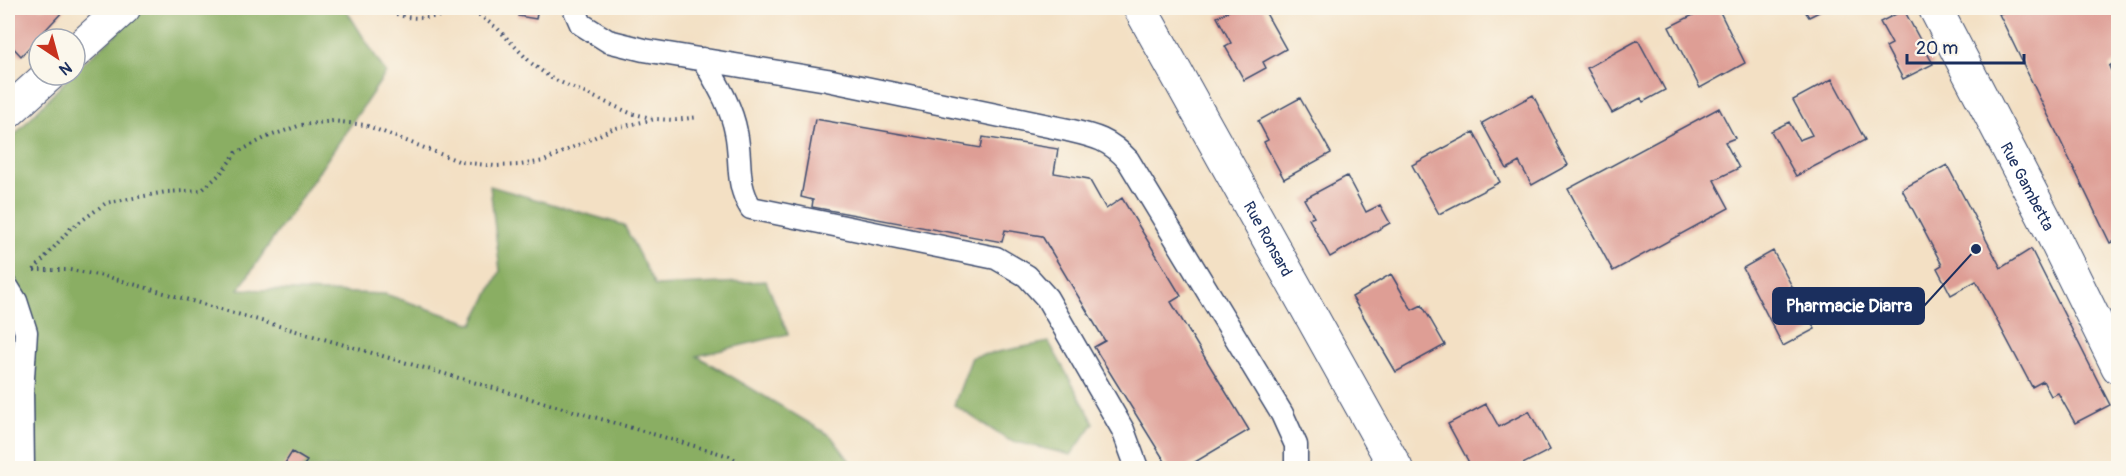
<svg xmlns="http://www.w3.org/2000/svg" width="2126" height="476" viewBox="0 0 2126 476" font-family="Pangolin,sans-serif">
  <rect width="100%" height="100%" fill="#fbf7ec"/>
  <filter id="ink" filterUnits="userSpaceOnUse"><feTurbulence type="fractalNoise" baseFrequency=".0167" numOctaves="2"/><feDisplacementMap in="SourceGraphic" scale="12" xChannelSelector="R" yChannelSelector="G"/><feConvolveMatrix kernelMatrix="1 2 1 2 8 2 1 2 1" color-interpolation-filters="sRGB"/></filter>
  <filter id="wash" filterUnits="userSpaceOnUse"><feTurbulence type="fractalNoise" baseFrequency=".008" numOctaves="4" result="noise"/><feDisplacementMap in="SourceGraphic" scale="24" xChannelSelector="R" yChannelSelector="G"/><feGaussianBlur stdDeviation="1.35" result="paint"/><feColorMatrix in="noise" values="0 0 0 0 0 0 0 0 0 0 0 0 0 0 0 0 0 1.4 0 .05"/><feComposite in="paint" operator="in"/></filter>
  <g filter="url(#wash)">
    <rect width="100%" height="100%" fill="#f3e0c4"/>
    <path fill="#8aae63" stroke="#526e60" stroke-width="1.5" d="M 146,8 L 345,8 L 386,73 L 239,289 L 385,294 L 473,324 L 500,271 L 490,186 L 624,225 L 655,286 L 766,281 L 788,334 L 697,356 L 831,436 L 855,468 L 8,468 L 8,142 L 71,75 L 75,75 L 75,71 L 79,67 Z
      M 1049,342 L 1094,423 L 1071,455 L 1008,440 L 954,405 L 972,357 Z"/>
    <g id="blocks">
      <path fill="#de9e95" d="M 11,8 L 66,8 L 21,56 L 8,42 L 8,11 Z
        M 520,8 L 538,8 L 536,19 L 518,16 Z
        M 1234,8 L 1263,8 L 1286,49 L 1263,62 L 1266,68 L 1244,80 L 1225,46 L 1231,43 L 1217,17 Z
        M 1707,8 L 1718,8 L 1745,63 L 1700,88 L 1669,27 Z
        M 1803,8 L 1827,8 L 1809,17 Z
        M 2013,8 L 2118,8 L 2118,61 L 2109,66 L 2118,86 L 2118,239 L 2110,243 L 1999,14 Z
        M 1904,10 L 1933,64 L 1903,79 L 1886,47 L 1892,44 L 1880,22 Z
        M 1638,40 L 1665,90 L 1643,102 L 1641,98 L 1612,113 L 1587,68 Z
        M 1832,79 L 1865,140 L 1796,176 L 1771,131 L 1789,122 L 1799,140 L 1812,135 L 1793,100 Z
        M 1533,95 L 1557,142 L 1556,143 L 1568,165 L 1532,185 L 1519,162 L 1507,169 L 1482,123 Z
        M 1300,98 L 1331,153 L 1284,179 L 1264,142 L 1268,140 L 1258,121 Z
        M 1719,108 L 1735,138 L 1725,142 L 1739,168 L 1714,180 L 1729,208 L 1613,271 L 1568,189 Z
        M 815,119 L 981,148 L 983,137 L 1058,149 L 1054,173 L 1089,179 L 1106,209 L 1122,198 L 1181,296 L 1171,302 L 1249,430 L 1185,468 L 1169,468 L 1094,347 L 1105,341 L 1042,236 L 1005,230 L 1002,242 L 812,207 L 813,200 L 801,197 Z
        M 1474,132 L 1500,182 L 1439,214 L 1412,165 Z
        M 1947,165 L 2001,268 L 2031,249 L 2110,405 L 2075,423 L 2058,393 L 2051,396 L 2043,381 L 2032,387 L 1976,281 L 1951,295 L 1937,268 L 1942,265 L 1902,189 Z
        M 1347,176 L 1366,212 L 1380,205 L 1390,223 L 1330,257 L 1309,219 L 1314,217 L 1304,199 Z
        M 1773,251 L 1815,329 L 1783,346 L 1743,268 Z
        M 1391,274 L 1412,310 L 1422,305 L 1445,345 L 1396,372 L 1352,297 Z
        M 1486,404 L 1499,427 L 1529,411 L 1550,450 L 1515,468 L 1472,468 L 1448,424 Z
        M 292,452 L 307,461 L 302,468 L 282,468 Z"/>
    </g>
  </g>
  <g filter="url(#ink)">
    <use href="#blocks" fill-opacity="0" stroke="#3b4a6d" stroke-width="1.5"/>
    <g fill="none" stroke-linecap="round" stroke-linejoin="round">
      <defs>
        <path id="lane" d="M 574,8 L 581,24 L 608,41 L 644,50 L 827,80 L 1068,130 C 1094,136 1109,139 1128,160 L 1282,414 L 1296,445 L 1296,468
          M 703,59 C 716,82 731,105 736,132 C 742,160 735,183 751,208 L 996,258 L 1027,276 L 1047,298 L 1123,430 L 1137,468
          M 8,288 L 16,301 L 26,332 L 22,392 L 23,468"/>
        <g id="street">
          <path id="s1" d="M 1140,8 L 1396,468"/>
          <path d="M 75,52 L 124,8"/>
          <path d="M 8,112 L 49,75"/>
        </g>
        <g id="secondary">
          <path id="s2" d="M 1935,8 L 2051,231 L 2118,367"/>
        </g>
      </defs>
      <use href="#lane" stroke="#3b4a6d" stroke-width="25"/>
      <use href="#street" stroke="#3b4a6d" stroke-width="35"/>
      <use href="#secondary" stroke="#3b4a6d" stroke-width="35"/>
      <path stroke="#3b4a6d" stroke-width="4" stroke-dasharray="1.5 4.5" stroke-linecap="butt" d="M 386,8 C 411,27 444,13 473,12
        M 469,8 L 497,28 L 531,63 L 551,78 L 630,113 L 651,118
        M 34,270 L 70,270 L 109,277 L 729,456 L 750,468
        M 34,270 L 70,229 L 106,203 L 166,192 L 202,190 L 220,174 L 236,153 L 267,137 L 301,125 L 333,121 L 365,125 L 461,162 L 495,166 L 520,165 L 544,161 L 612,129 L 655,119 L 676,120 L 698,117"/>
      <use href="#lane" stroke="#fff" stroke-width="22"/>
      <use href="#street" stroke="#fff" stroke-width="33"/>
      <use href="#secondary" stroke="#fff" stroke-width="33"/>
    </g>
  </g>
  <g text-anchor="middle" stroke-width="6" stroke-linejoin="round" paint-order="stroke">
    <g font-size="16" fill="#1b2f5e" stroke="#fbf7ec">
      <text dy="6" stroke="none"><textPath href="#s2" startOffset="201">Rue Gambetta</textPath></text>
      <text dy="6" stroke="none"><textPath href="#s1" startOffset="264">Rue Ronsard</textPath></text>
    </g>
  </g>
  <path fill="none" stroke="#1b2f5e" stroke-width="2" d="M1976 249L1924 306"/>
  <circle fill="#1b2f5e" stroke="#fbf7ec" stroke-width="2" cx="1976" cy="249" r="6"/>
  <rect fill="#1b2f5e" stroke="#1b2f5e" stroke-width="2" x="1773" y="288" width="151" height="36" rx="6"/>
  <g font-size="18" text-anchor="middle" font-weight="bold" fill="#fff">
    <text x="1849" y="312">Pharmacie Diarra</text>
  </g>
  <rect width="2126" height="476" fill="none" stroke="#fbf7ec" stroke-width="30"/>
  <g transform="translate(57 57) rotate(144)"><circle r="28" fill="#fbf7ec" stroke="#a1a7b3" stroke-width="1.5"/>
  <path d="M0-4.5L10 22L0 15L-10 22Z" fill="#c8321e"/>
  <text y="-9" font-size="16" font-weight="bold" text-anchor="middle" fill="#1b2f5e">N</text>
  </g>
  <path d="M1907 54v9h117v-9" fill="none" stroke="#1b2f5e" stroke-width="3"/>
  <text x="1916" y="54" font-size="18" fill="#1b2f5e" stroke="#fbf7ec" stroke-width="4.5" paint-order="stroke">20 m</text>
</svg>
